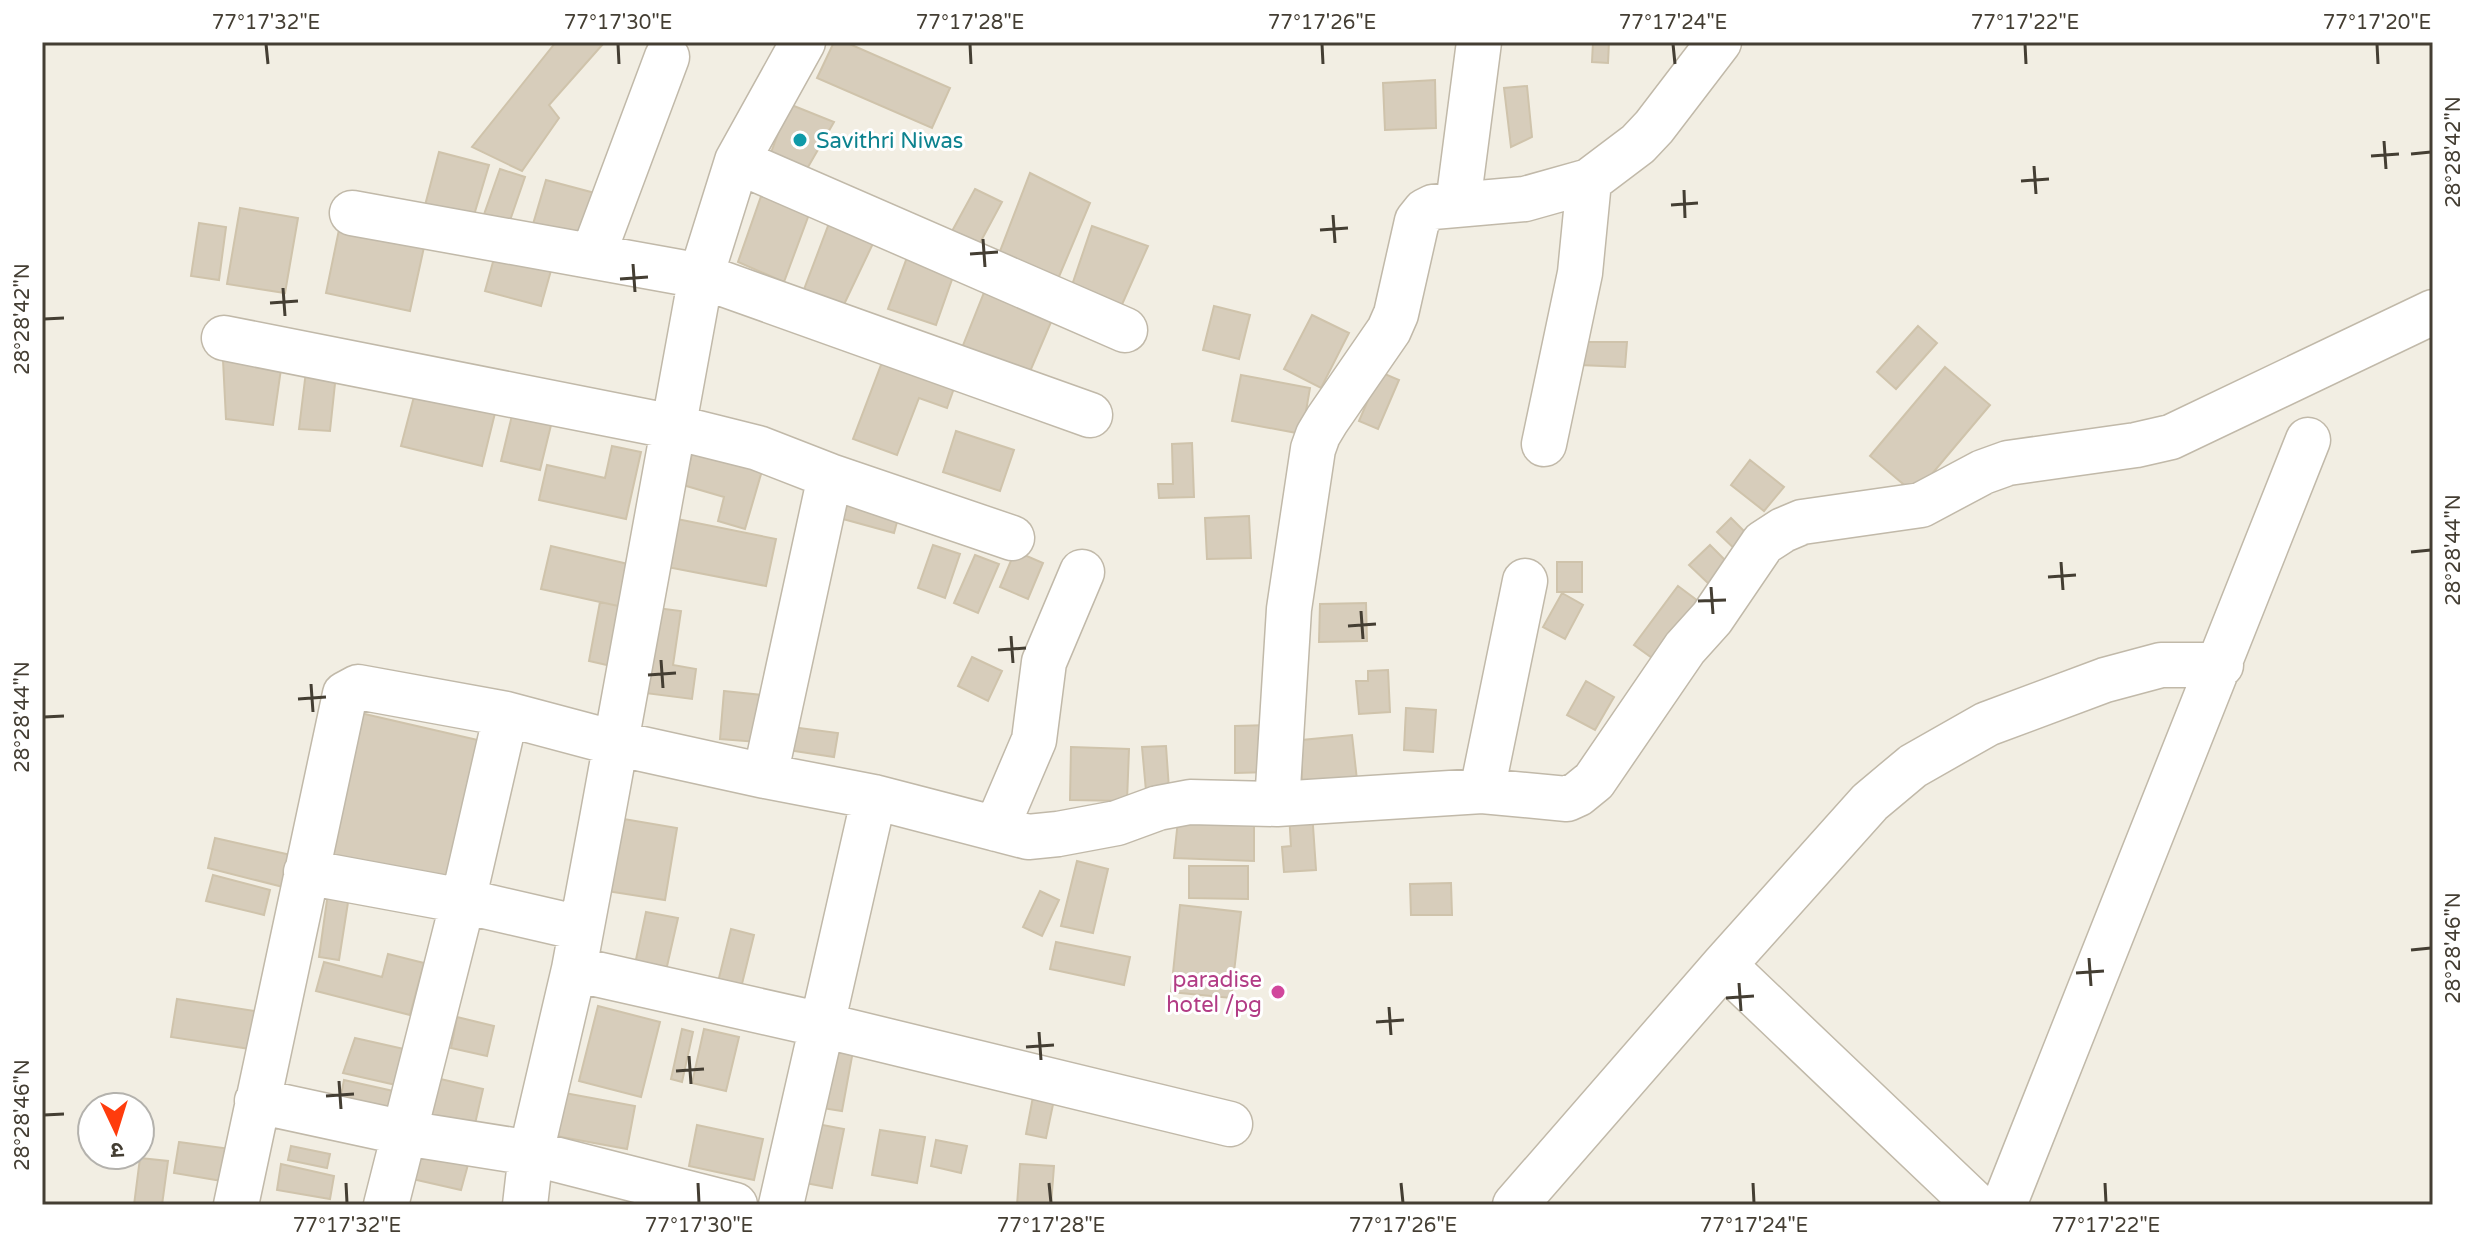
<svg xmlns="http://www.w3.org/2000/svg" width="2475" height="1247" viewBox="0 0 2475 1247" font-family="'Varela Round','Noto Sans Devanagari',sans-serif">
  <rect width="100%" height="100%" fill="#f2eee3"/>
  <path fill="#d7cdbb" stroke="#cfc3ab" stroke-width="2" d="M 556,42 L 601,42 L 603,44 L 549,105 L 559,118 L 522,171 L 472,147 Z
    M 834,42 L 845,42 L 950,88 L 932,128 L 817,78 Z
    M 1593,42 L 1609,42 L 1608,63 L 1592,62 Z
    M 1435,80 L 1436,128 L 1385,130 L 1383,83 Z
    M 1527,86 L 1532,137 L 1511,147 L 1504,88 Z
    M 789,104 L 834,122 L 804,174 L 769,158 Z
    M 439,152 L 489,165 L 471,225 L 423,213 Z
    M 500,169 L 525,177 L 506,232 L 481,223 Z
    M 1030,173 L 1090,203 L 1058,279 L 997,259 Z
    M 546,180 L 606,196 L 588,241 L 531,231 Z
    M 765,185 L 811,209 L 784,282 L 738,262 Z
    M 975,189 L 1002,202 L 974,254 L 945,244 Z
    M 240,208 L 298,218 L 285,293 L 227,284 Z
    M 831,218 L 877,235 L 839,315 L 800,300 Z
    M 341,220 L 426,238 L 410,311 L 326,293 Z
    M 199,223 L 226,227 L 219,280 L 191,276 Z
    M 1092,226 L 1148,246 L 1120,309 L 1069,294 Z
    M 496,251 L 552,267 L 541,306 L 485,291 Z
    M 909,252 L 956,268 L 936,325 L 888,309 Z
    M 987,285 L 1057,308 L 1026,381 L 960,353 Z
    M 1214,306 L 1250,315 L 1239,359 L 1203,350 Z
    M 1312,315 L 1349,333 L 1321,388 L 1284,369 Z
    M 1918,326 L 1937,343 L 1896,389 L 1877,372 Z
    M 1582,342 L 1627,342 L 1625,367 L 1580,365 Z
    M 884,357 L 958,377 L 947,408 L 919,398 L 897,455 L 853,439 Z
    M 223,360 L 281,369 L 273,425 L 226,419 Z
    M 1945,367 L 1990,405 L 1915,494 L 1870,456 Z
    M 306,371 L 336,374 L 330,431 L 299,429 Z
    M 1380,372 L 1399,380 L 1378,429 L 1359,421 Z
    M 1241,375 L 1310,388 L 1302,434 L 1232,421 Z
    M 417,385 L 497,405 L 482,466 L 401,446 Z
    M 514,407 L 553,417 L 540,470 L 501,461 Z
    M 956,431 L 1014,450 L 1000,491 L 943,472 Z
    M 697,438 L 766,457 L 745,529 L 718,521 L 724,497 L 683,485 Z
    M 1192,443 L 1194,497 L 1159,498 L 1158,484 L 1173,484 L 1172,444 Z
    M 612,446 L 641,452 L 626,519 L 539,500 L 547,465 L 605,478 Z
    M 1750,460 L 1784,487 L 1764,511 L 1731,485 Z
    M 849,498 L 900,511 L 894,533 L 843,519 Z
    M 1249,516 L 1251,558 L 1207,559 L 1205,518 Z
    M 672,518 L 776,539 L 766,586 L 662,566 Z
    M 1731,518 L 1754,541 L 1741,555 L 1717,532 Z
    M 933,545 L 960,554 L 945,598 L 918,588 Z
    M 1710,545 L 1729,564 L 1709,584 L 1689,565 Z
    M 551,546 L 641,567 L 632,609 L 541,589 Z
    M 1015,551 L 1043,563 L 1028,599 L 1000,587 Z
    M 975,555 L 999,564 L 978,613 L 954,603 Z
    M 1557,562 L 1582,562 L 1582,592 L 1557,592 Z
    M 1678,586 L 1698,601 L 1655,660 L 1634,645 Z
    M 1562,593 L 1583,605 L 1565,639 L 1543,627 Z
    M 600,602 L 632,609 L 620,668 L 589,661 Z
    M 1366,603 L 1367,641 L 1319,642 L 1320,604 Z
    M 649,607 L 681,611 L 673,665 L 696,669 L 692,699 L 637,692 Z
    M 972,657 L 1002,671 L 988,701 L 958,686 Z
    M 1388,670 L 1390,712 L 1359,714 L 1356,681 L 1368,681 L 1368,671 Z
    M 1586,681 L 1614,697 L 1595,730 L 1567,715 Z
    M 724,691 L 762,695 L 758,742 L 720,739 Z
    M 1406,708 L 1436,710 L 1433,752 L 1404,750 Z
    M 356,712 L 482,741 L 448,887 L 322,858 Z
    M 1270,725 L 1271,772 L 1235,773 L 1235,726 Z
    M 784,726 L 838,733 L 834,757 L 781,749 Z
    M 1352,735 L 1358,789 L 1302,793 L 1302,740 Z
    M 1166,746 L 1169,789 L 1146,791 L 1142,747 Z
    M 1071,747 L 1129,749 L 1127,801 L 1070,800 Z
    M 1179,811 L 1254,813 L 1254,861 L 1174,858 Z
    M 1312,811 L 1316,870 L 1284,872 L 1282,847 L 1291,846 L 1289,813 Z
    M 612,817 L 677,828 L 665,900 L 600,890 Z
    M 215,838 L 291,855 L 283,887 L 208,868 Z
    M 1077,861 L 1108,869 L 1093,933 L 1061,926 Z
    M 1189,866 L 1248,866 L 1248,899 L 1189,898 Z
    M 213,875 L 270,890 L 264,915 L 206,901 Z
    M 1451,883 L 1452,915 L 1411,915 L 1410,884 Z
    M 1040,891 L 1059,900 L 1042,936 L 1023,927 Z
    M 328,893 L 349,896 L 339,960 L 319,957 Z
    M 1180,905 L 1241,912 L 1231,998 L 1171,992 Z
    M 646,912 L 678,918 L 665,975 L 634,969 Z
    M 731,929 L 754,935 L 740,992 L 717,986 Z
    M 1056,942 L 1130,957 L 1124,985 L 1050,969 Z
    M 388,954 L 424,963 L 410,1015 L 316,991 L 324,962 L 382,977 Z
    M 177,999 L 255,1011 L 250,1049 L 171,1037 Z
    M 598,1006 L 660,1022 L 641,1097 L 579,1081 Z
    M 457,1017 L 494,1026 L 487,1056 L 451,1048 Z
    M 682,1029 L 693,1032 L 682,1082 L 671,1079 Z
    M 704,1029 L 739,1037 L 726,1091 L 692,1083 Z
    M 355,1038 L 404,1049 L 396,1085 L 343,1073 Z
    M 834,1047 L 853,1051 L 842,1111 L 822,1108 Z
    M 432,1077 L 483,1089 L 472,1137 L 422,1125 Z
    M 344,1080 L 398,1092 L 391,1122 L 338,1110 Z
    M 1035,1086 L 1056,1090 L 1046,1138 L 1026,1134 Z
    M 554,1091 L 635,1106 L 627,1149 L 545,1134 Z
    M 812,1123 L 844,1129 L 832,1188 L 800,1182 Z
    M 697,1125 L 763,1139 L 754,1180 L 689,1166 Z
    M 880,1130 L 925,1137 L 917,1183 L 872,1175 Z
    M 936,1140 L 967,1146 L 961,1173 L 931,1166 Z
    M 179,1142 L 238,1150 L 228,1182 L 174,1173 Z
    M 291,1146 L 330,1154 L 327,1168 L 288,1160 Z
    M 416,1148 L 469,1161 L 461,1190 L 408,1178 Z
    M 140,1158 L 168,1161 L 162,1205 L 134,1205 Z
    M 281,1164 L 334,1176 L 330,1199 L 277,1190 Z
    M 1020,1164 L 1054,1166 L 1051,1205 L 1017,1205 Z"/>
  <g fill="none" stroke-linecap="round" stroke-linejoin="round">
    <defs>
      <path id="minor" d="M 737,161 L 1125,330
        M 1458,204 L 1479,42
        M 352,213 L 701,276 L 1090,415
        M 593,255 L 667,57
        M 224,338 L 674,427 L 758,448 L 830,476 L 1012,538
        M 1544,444 L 1580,273 L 1589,181
        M 765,776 L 830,476
        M 1482,791 L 1525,581
        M 1277,804 L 1289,609 L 1313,449 L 1318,435 L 1327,420 L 1389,330 L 1396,314 L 1417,221 L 1425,211 L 1433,207 L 1525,199 L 1589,181 L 1638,144 L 1654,127 L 1719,42
        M 996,829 L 1034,740 L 1044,662 L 1082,572
        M 306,872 L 463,901 L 580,928
        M 1724,965 L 1976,1205
        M 574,969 L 822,1025 L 1230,1124
        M 257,1101 L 405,1133 L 531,1153 L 735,1205
        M 236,1205 L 345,694 L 358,687 L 506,714 L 615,743 L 765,776 L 874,797 L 1028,837 L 1058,834 L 1117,823 L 1158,808 L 1190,802 L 1277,804 L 1482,791 L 1567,799 L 1578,794 L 1594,781 L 1685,648 L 1712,618 L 1763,543 L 1783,530 L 1802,522 L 1921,505 L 1983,472 L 2008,463 L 2136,445 L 2171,437 L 2433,312
        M 386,1205 L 463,901 L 506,714
        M 525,1205 L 531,1153 L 574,969 L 602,819 L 701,276 L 737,161 L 803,42
        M 781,1205 L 874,797
        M 1515,1205 L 1724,965 L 1870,802 L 1913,766 L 1987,724 L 2105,680 L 2161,665 L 2221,665
        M 2004,1205 L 2308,440"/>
    </defs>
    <use href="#minor" stroke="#c1b9a9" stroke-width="47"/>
    <use href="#minor" stroke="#fff" stroke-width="44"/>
  </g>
  <path fill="none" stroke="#443e33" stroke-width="3" d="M 266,44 L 268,64M 618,44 L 619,64M 970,44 L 971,64M 1322,44 L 1323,64M 1673,44 L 1675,64M 2025,44 L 2026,64M 2377,44 L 2378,64M 2384,141 L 2386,169M 2411,154 L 2431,152M 2371,156 L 2399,154M 2034,166 L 2036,194M 2021,181 L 2049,179M 1684,190 L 1685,218M 1671,205 L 1698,203M 1333,215 L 1335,243M 1320,230 L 1348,228M 983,239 L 985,267M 970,254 L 998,252M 633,264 L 635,292M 620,279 L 648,277M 283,288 L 285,316M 270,303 L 298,301M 44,319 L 64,318M 2411,552 L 2431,550M 2061,562 L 2063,590M 2048,577 L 2076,575M 1711,587 L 1713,614M 1698,601 L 1726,600M 1361,611 L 1363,639M 1348,626 L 1376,624M 1011,636 L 1013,663M 998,650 L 1026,648M 661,660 L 663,688M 648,675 L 676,673M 311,684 L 313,712M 298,699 L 326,697M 44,717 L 64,716M 2411,950 L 2431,948M 2089,958 L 2091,986M 2076,973 L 2104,971M 1739,983 L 1741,1011M 1726,998 L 1754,996M 1389,1007 L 1391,1035M 1376,1022 L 1404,1020M 1039,1032 L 1041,1060M 1026,1047 L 1054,1045M 689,1056 L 691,1084M 676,1071 L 704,1069M 339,1081 L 341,1109M 326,1096 L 354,1094M 44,1115 L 64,1114M 346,1183 L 347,1203M 698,1183 L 699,1203M 1049,1183 L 1051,1203M 1401,1183 L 1403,1203M 1753,1183 L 1754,1203M 2105,1183 L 2106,1203"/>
  <circle fill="#0f9aa8" stroke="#fff" stroke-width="3" cx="800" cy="140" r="8"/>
  <circle fill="#d1479c" stroke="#fff" stroke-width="3" cx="1278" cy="992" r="8"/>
  <g text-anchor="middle" stroke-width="6" stroke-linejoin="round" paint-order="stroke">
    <g font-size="22" fill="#0d838f" stroke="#fff" text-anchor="start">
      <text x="816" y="148">Savithri Niwas</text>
    </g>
    <g font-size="22" fill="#b23c85" stroke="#fff" text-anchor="end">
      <text x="1262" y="987">paradise<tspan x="1262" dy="25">hotel /pg</tspan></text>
    </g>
  </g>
  <rect width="2475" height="1247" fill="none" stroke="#ffffff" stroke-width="88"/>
  <g transform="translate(116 1131) rotate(176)"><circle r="38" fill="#ffffff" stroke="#b4b2ad" stroke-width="2"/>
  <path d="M0-6L14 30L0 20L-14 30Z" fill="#ff3c0d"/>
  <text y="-12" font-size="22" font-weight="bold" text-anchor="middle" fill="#443e33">उ</text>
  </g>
  <rect x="44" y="44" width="2387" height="1159" fill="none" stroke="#443e33" stroke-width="3"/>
  <g font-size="20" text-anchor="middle" fill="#443e33">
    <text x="266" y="29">77°17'32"E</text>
    <text x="618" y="29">77°17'30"E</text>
    <text x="970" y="29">77°17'28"E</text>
    <text x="1322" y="29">77°17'26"E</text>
    <text x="1673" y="29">77°17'24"E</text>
    <text x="2025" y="29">77°17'22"E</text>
    <text x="2377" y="29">77°17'20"E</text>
    <text transform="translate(2453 152) rotate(-90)" y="7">28°28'42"N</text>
    <text transform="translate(22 319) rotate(-90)" y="7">28°28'42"N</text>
    <text transform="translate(2453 550) rotate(-90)" y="7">28°28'44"N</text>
    <text transform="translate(22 717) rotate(-90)" y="7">28°28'44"N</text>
    <text transform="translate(2453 948) rotate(-90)" y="7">28°28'46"N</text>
    <text transform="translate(22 1115) rotate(-90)" y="7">28°28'46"N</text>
    <text x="347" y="1232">77°17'32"E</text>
    <text x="699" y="1232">77°17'30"E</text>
    <text x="1051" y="1232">77°17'28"E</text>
    <text x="1403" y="1232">77°17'26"E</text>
    <text x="1754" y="1232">77°17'24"E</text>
    <text x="2106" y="1232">77°17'22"E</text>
  </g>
</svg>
